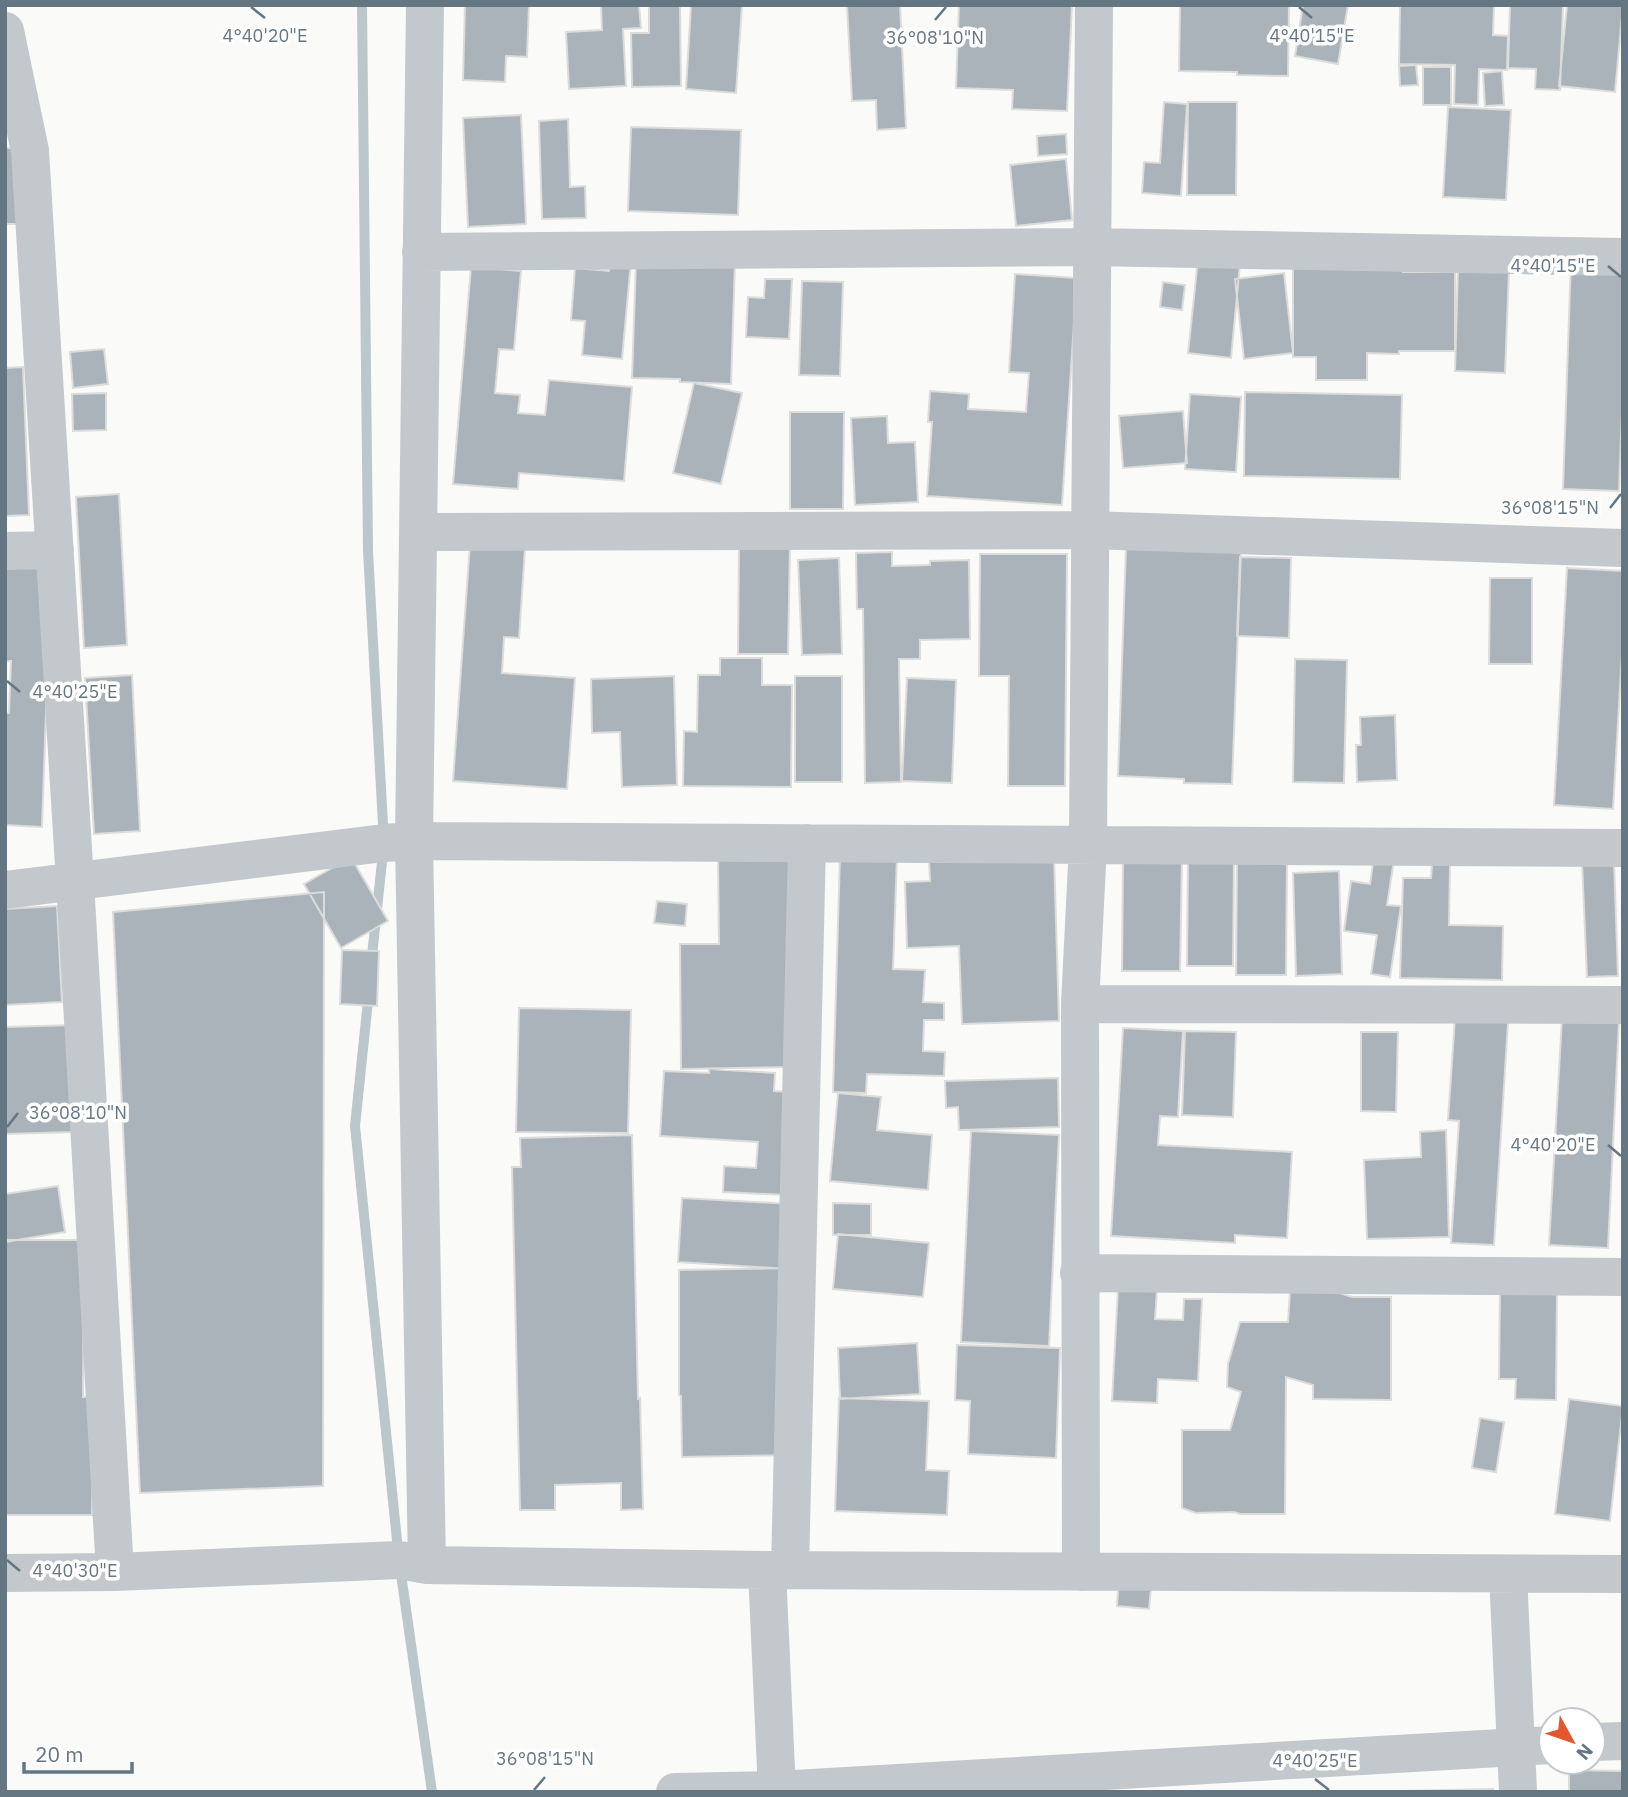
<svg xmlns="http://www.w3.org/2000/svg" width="1628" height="1797" viewBox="0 0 1628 1797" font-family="'IBM Plex Sans',sans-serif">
  <rect width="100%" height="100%" fill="#fafaf8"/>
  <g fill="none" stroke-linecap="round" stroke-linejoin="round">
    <path stroke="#bbc7cb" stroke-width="10" d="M 362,5 L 368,551 L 384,843 L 371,965
      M 369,991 L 355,1126 L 399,1560 L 432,1792"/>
  </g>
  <path fill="#aab3b9" stroke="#dcdcda" stroke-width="2" d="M 465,5 L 529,5 L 527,57 L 506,56 L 505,82 L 463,80 Z
    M 601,5 L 639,5 L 641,28 L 623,29 L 626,86 L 569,89 L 566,32 L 602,30 Z
    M 649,5 L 680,5 L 681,86 L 632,87 L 631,33 L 649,33 Z
    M 691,5 L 742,5 L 736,93 L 686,89 Z
    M 847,5 L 900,5 L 906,128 L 877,130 L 876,100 L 852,101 Z
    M 959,5 L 1072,5 L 1067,111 L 1012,109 L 1013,90 L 956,88 Z
    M 1180,5 L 1289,5 L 1288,76 L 1237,75 L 1237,72 L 1179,71 Z
    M 1303,5 L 1348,5 L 1338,64 L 1295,56 Z
    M 1400,5 L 1494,5 L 1493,35 L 1508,36 L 1507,70 L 1479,69 L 1478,105 L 1454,104 L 1455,65 L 1399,64 Z
    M 1510,5 L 1563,5 L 1560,90 L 1535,89 L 1536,69 L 1508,68 Z
    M 1567,5 L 1623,5 L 1615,92 L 1559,86 Z
    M 1416,65 L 1418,85 L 1400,86 L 1399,66 Z
    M 1423,67 L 1451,67 L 1451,105 L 1423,105 Z
    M 1502,71 L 1504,105 L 1485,106 L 1483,73 Z
    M 1164,102 L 1187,104 L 1181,196 L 1142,193 L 1144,162 L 1160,163 Z
    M 1188,102 L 1237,102 L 1236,195 L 1187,195 Z
    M 1448,107 L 1511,110 L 1506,200 L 1443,197 Z
    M 521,115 L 526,224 L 468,227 L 463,118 Z
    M 568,119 L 570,187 L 585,186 L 586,218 L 542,219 L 539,121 Z
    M 631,127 L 741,130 L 738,215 L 628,211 Z
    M 1066,134 L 1067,154 L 1038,156 L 1037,136 Z
    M 5,148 L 20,148 L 20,224 L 5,224 Z
    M 1066,159 L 1072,220 L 1016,226 L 1010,165 Z
    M 1198,259 L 1240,264 L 1231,358 L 1188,353 Z
    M 610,260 L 631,261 L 622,359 L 582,355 L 585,321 L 571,320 L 575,268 L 609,271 Z
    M 1571,260 L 1623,261 L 1623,386 L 1619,491 L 1563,489 Z
    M 636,262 L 735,262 L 731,384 L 680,382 L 680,379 L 632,378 Z
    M 1293,263 L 1403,267 L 1403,272 L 1455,272 L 1455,351 L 1399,351 L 1399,354 L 1367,353 L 1367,380 L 1316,380 L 1316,357 L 1293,357 Z
    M 471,267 L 521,271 L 514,350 L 499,349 L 495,393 L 520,395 L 518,413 L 545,415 L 549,380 L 632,387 L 624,481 L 519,473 L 518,489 L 453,484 Z
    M 1458,268 L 1509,270 L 1505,373 L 1455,371 Z
    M 1284,273 L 1293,353 L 1244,359 L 1235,279 Z
    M 1015,274 L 1077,278 L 1062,505 L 927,496 L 932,422 L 928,422 L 930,391 L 969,394 L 968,409 L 1026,412 L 1029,373 L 1009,372 Z
    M 765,279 L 792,279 L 789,339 L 746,337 L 748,297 L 764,298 Z
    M 802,281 L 843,282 L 840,376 L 799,375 Z
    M 1163,282 L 1185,285 L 1182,310 L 1160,307 Z
    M 104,349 L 108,384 L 73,388 L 70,352 Z
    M 23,367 L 29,515 L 5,516 L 5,368 Z
    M 694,383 L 742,393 L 721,484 L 673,473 Z
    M 1245,392 L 1402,395 L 1400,479 L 1244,476 Z
    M 106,393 L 106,430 L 73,431 L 72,394 Z
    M 1190,394 L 1241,397 L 1236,472 L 1185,469 Z
    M 1183,411 L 1187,463 L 1123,468 L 1119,416 Z
    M 790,412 L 844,412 L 843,509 L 790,509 Z
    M 887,416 L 888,443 L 915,442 L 918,502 L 855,505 L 851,418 Z
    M 119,494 L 127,645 L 84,648 L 76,497 Z
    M 470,544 L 525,548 L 519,638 L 504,637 L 502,673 L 575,678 L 567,789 L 453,781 Z
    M 790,545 L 788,654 L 738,654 L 739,546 Z
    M 1126,547 L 1241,552 L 1232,784 L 1184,783 L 1184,779 L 1118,776 Z
    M 892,552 L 892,566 L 930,565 L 930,561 L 969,560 L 970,639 L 920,640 L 920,659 L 899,659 L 901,782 L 865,783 L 863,609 L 857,609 L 856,553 Z
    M 980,554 L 1067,554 L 1065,786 L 1008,786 L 1009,676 L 979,676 Z
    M 1240,557 L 1291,558 L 1289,638 L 1237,636 Z
    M 839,558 L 842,654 L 802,655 L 798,560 Z
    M 5,564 L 51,565 L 42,827 L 5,825 L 5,713 L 9,713 L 11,661 L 5,661 Z
    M 1567,568 L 1623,571 L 1623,636 L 1613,809 L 1554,805 Z
    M 1490,578 L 1532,578 L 1532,664 L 1489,664 Z
    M 720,658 L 762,658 L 762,685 L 792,685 L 791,787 L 683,786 L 684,731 L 697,732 L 698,675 L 720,675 Z
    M 1295,659 L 1347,660 L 1344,783 L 1293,782 Z
    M 132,675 L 140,831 L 94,834 L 85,678 Z
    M 674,676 L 677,785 L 622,787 L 620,732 L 592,733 L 591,679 Z
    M 795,676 L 842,676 L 842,782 L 795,782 Z
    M 907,678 L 956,680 L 952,783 L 902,781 Z
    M 1395,715 L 1397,780 L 1357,782 L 1356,745 L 1361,745 L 1360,717 Z
    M 792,855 L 792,1067 L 681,1069 L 680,944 L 719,944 L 718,856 Z
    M 840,855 L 897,856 L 893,969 L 925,970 L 923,1002 L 944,1003 L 944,1020 L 924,1020 L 923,1051 L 945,1052 L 944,1076 L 867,1074 L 866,1093 L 833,1092 Z
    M 1054,855 L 1059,1021 L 962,1024 L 959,946 L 907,948 L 905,882 L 930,881 L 929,859 Z
    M 1188,855 L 1234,855 L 1233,966 L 1187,966 Z
    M 1237,855 L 1287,856 L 1286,975 L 1236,975 Z
    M 1123,856 L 1182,856 L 1180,971 L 1122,971 Z
    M 351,857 L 388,921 L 341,948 L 304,884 Z
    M 1374,857 L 1394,860 L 1387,905 L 1401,906 L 1390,977 L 1371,974 L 1377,935 L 1344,931 L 1351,881 L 1370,884 Z
    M 1614,861 L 1618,976 L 1587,977 L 1582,862 Z
    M 1432,864 L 1450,864 L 1449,925 L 1503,926 L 1502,980 L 1400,978 L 1403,878 L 1431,878 Z
    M 1339,871 L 1342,974 L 1296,976 L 1293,873 Z
    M 324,892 L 323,1486 L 140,1493 L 113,912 Z
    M 657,901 L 687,904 L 685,926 L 654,923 Z
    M 57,906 L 62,1002 L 5,1005 L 5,909 Z
    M 342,950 L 379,951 L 377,1006 L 340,1004 Z
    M 519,1008 L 631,1010 L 628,1133 L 516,1132 Z
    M 1455,1018 L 1508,1022 L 1494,1245 L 1451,1243 L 1459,1121 L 1448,1120 Z
    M 1562,1018 L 1619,1021 L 1608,1248 L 1549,1245 Z
    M 73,1025 L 74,1132 L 5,1134 L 5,1027 Z
    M 1123,1028 L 1183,1031 L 1178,1117 L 1160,1116 L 1158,1145 L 1292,1152 L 1287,1238 L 1235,1235 L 1235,1243 L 1111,1236 Z
    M 1185,1031 L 1236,1032 L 1233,1117 L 1182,1115 Z
    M 1361,1032 L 1398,1032 L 1396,1112 L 1361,1111 Z
    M 709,1069 L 775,1073 L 774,1091 L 792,1092 L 786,1195 L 723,1192 L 724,1166 L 756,1168 L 758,1142 L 660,1136 L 664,1071 L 709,1073 Z
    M 1058,1078 L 1059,1127 L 959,1130 L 958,1107 L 946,1108 L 945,1081 Z
    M 838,1093 L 881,1097 L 877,1130 L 932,1135 L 928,1190 L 830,1181 Z
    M 1446,1130 L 1449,1237 L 1367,1239 L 1364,1160 L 1421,1157 L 1420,1132 Z
    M 971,1131 L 1059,1135 L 1049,1346 L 961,1342 Z
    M 632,1135 L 638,1399 L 640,1398 L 643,1509 L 621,1510 L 621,1483 L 555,1485 L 555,1510 L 520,1510 L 512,1167 L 521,1167 L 520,1138 Z
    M 58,1186 L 65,1232 L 5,1242 L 5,1194 Z
    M 682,1198 L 792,1204 L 788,1269 L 678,1262 Z
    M 833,1203 L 871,1204 L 871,1235 L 833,1235 Z
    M 838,1234 L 929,1243 L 923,1297 L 833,1289 Z
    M 5,1240 L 84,1240 L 83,1397 L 93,1397 L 92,1515 L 5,1515 Z
    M 789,1268 L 791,1455 L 682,1457 L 681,1396 L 679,1395 L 679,1270 Z
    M 1500,1287 L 1557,1287 L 1556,1400 L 1515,1399 L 1516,1379 L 1499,1379 Z
    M 1118,1288 L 1157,1290 L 1155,1319 L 1183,1320 L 1184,1299 L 1202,1299 L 1198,1381 L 1158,1379 L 1157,1403 L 1112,1401 Z
    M 1290,1292 L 1336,1292 L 1352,1297 L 1391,1297 L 1391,1400 L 1313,1399 L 1313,1385 L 1286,1377 L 1285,1514 L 1240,1514 L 1234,1512 L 1196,1513 L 1182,1508 L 1182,1430 L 1230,1430 L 1241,1392 L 1227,1387 L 1228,1364 L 1240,1322 L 1288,1322 Z
    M 917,1343 L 920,1394 L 840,1399 L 838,1348 Z
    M 957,1345 L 1060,1348 L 1056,1458 L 968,1454 L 970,1401 L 955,1400 Z
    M 839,1398 L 929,1401 L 926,1470 L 949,1471 L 947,1515 L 835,1511 Z
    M 1569,1399 L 1623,1406 L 1610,1521 L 1555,1514 Z
    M 1480,1418 L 1504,1422 L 1496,1472 L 1472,1468 Z
    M 1119,1576 L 1152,1579 L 1149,1609 L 1117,1606 Z
    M 1569,1770 L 1623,1771 L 1623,1792 L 1569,1792 Z
    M 1493,1789 L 1493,1792 L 1353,1792 Z"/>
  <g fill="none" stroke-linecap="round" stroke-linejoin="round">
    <path stroke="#c3c8cc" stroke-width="38" d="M 425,5 L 414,841 L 427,1565
      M 5,31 L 30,151 L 75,882 L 115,1572
      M 421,252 L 1093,247 L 1623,257
      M 418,532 L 1090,530 L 1623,548
      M 5,551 L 55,550
      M 5,890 L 384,843 L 414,841 L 1623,848
      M 1080,1004 L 1623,1005
      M 1079,1273 L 1623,1277
      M 767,1570 L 777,1792
      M 790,1570 L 807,843
      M 1081,1572 L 1080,1004 L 1088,845 L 1094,5
      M 5,1573 L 115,1572 L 399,1560 L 427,1565 L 767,1570 L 1623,1574
      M 1508,1574 L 1518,1792
      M 1593,1742 L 1623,1741
      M 675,1792 L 777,1790 L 1551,1745"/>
  </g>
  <path fill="none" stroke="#657683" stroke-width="2.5" d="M 251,7 L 265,18M 1299,7 L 1312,18M 935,20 L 946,7M 1608,266 L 1621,277M 1610,508 L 1621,494M 7,681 L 20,692M 7,1127 L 18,1113M 1608,1145 L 1621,1156M 7,1560 L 20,1571M 1315,1779 L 1329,1790M 534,1790 L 545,1777"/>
  <g font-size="18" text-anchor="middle" fill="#657683" stroke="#fff" stroke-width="7" stroke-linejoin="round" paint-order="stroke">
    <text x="265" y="42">4°40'20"E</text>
    <text x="1312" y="42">4°40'15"E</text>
    <text x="935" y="44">36°08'10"N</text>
    <text x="1553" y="272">4°40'15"E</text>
    <text x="1550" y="514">36°08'15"N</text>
    <text x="75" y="698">4°40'25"E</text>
    <text x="78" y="1119">36°08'10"N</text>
    <text x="1553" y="1151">4°40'20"E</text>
    <text x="75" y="1577">4°40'30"E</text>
    <text x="545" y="1765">36°08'15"N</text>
    <text x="1315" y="1767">4°40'25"E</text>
  </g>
  <rect width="1628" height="1797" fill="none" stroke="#657683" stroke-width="14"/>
  <g transform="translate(1572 1741) rotate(130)"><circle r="33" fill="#ffffff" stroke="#c1c8cd" stroke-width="2"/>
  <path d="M0-5L12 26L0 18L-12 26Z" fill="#e4572e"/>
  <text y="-10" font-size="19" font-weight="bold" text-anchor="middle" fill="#657683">N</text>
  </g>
  <path d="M24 1762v10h108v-10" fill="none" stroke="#657683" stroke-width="3.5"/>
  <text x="35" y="1762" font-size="21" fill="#657683" stroke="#ffffff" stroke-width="5" paint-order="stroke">20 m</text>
</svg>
